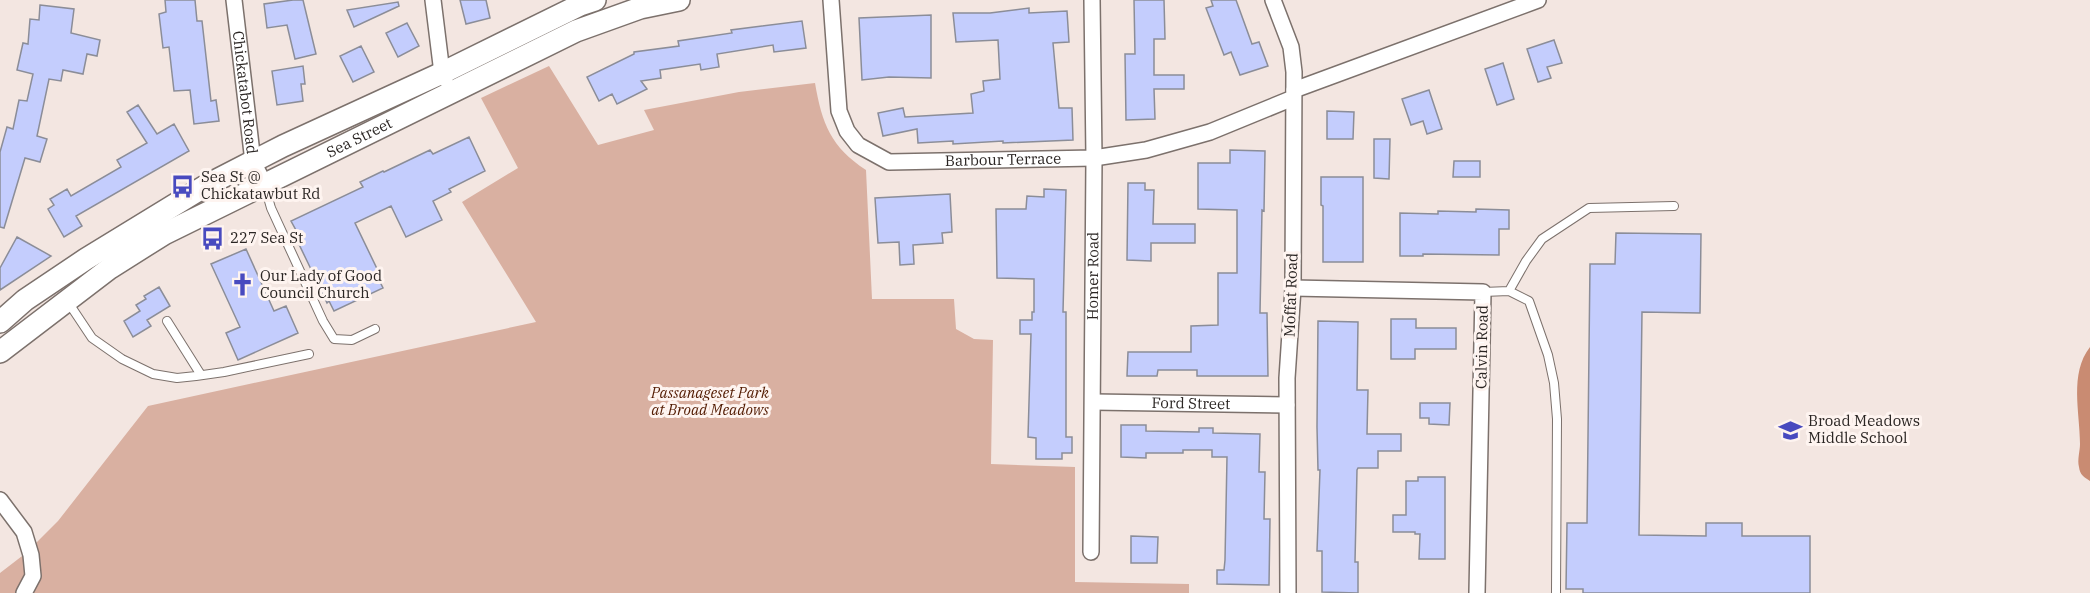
<svg xmlns="http://www.w3.org/2000/svg" width="2090" height="593" viewBox="0 0 2090 593" font-family="'IBM Plex Serif',serif">
  <rect width="100%" height="100%" fill="#f3e6e1"/>
  <path fill="#d9b0a1" d="M 549,66 L 598,145 L 654,130 L 644,110 L 739,92 L 815,83 C 822,124 831,147 866,170 L 872,299 L 954,299 L 956,329 L 974,339 L 993,340 L 991,464 L 1075,467 L 1075,582 L 1189,584 L 1189,593 L 0,593 L 0,573 L 26,553 L 58,521 L 148,406 L 536,322 L 462,202 L 518,168 L 481,98 Z"/>
  <path fill="#c98b72" d="M 2090,347 L 2090,481 C 2084,477 2080,475 2079,467 C 2077,460 2080,451 2080,444 C 2080,412 2069,374 2090,347 Z"/>
  <path fill="#c4cdfd" stroke="#8b8d98" stroke-width="1.5" d="M 165,0 L 195,0 L 197,21 L 202,21 L 211,101 L 216,100 L 219,121 L 194,124 L 190,90 L 174,91 L 169,47 L 163,48 L 159,14 L 166,12 Z
    M 293,0 L 303,0 L 316,54 L 295,59 L 287,25 L 267,28 L 264,4 Z
    M 460,0 L 486,0 L 490,18 L 466,24 Z
    M 1134,0 L 1164,0 L 1165,39 L 1154,39 L 1154,75 L 1184,75 L 1184,89 L 1154,89 L 1155,119 L 1126,120 L 1125,54 L 1135,54 Z
    M 1211,0 L 1236,0 L 1252,44 L 1259,42 L 1268,66 L 1240,75 L 1231,52 L 1224,55 L 1206,8 L 1213,6 Z
    M 398,2 L 399,6 L 354,27 L 347,10 Z
    M 40,5 L 74,9 L 71,33 L 100,40 L 97,56 L 87,54 L 83,74 L 63,70 L 61,81 L 49,79 L 37,136 L 47,139 L 40,162 L 25,158 L 4,228 L 0,227 L 0,152 L 7,127 L 13,129 L 19,100 L 27,101 L 33,74 L 17,70 L 23,43 L 28,44 L 30,19 L 39,20 Z
    M 1029,8 L 1029,13 L 1067,11 L 1069,42 L 1053,43 L 1059,108 L 1072,108 L 1073,140 L 1003,143 L 1003,141 L 953,144 L 953,141 L 918,143 L 917,129 L 883,136 L 878,113 L 903,108 L 905,117 L 973,113 L 971,94 L 984,91 L 983,81 L 1000,79 L 998,40 L 956,42 L 953,13 L 990,13 Z
    M 931,15 L 931,78 L 889,77 L 862,80 L 859,18 Z
    M 802,21 L 806,48 L 774,52 L 773,45 L 717,54 L 719,67 L 701,70 L 700,64 L 660,70 L 661,78 L 641,81 L 647,89 L 617,104 L 612,94 L 599,101 L 587,77 L 634,54 L 634,52 L 679,46 L 678,41 L 732,33 L 731,30 Z
    M 407,23 L 419,46 L 398,57 L 386,33 Z
    M 1554,40 L 1562,63 L 1547,67 L 1551,78 L 1538,82 L 1527,49 Z
    M 361,46 L 374,72 L 353,82 L 340,56 Z
    M 1503,63 L 1514,99 L 1497,105 L 1485,69 Z
    M 303,66 L 305,84 L 301,84 L 303,101 L 277,105 L 272,71 Z
    M 1429,90 L 1442,129 L 1427,134 L 1423,121 L 1411,125 L 1402,99 Z
    M 138,105 L 157,134 L 174,124 L 189,151 L 76,216 L 82,226 L 64,237 L 48,209 L 54,205 L 50,199 L 67,189 L 71,196 L 121,167 L 117,160 L 147,143 L 127,112 Z
    M 1327,111 L 1354,112 L 1353,139 L 1327,139 Z
    M 469,137 L 485,171 L 449,189 L 451,192 L 433,201 L 442,220 L 406,237 L 391,206 L 355,223 L 381,277 L 378,278 L 383,288 L 334,311 L 329,301 L 327,303 L 308,263 L 294,234 L 297,232 L 291,221 L 363,187 L 360,182 L 383,171 L 384,172 L 430,150 L 433,154 Z
    M 1374,139 L 1390,139 L 1389,179 L 1374,178 Z
    M 1230,150 L 1265,151 L 1264,211 L 1262,210 L 1260,313 L 1267,313 L 1268,376 L 1197,376 L 1197,370 L 1158,370 L 1157,376 L 1127,376 L 1128,352 L 1191,352 L 1191,326 L 1218,325 L 1218,273 L 1237,273 L 1237,210 L 1198,209 L 1198,163 L 1230,163 Z
    M 1454,161 L 1480,161 L 1480,177 L 1453,177 Z
    M 1321,177 L 1363,177 L 1363,262 L 1323,262 L 1323,206 L 1321,205 Z
    M 1128,183 L 1145,183 L 1145,190 L 1154,190 L 1153,224 L 1195,224 L 1195,243 L 1151,243 L 1151,261 L 1127,260 Z
    M 1044,189 L 1066,190 L 1063,312 L 1066,312 L 1066,437 L 1072,437 L 1072,453 L 1062,453 L 1062,459 L 1036,459 L 1036,438 L 1028,437 L 1031,334 L 1020,334 L 1020,320 L 1032,320 L 1032,312 L 1034,312 L 1034,279 L 997,278 L 996,209 L 1026,209 L 1027,196 L 1044,197 Z
    M 950,194 L 952,232 L 942,233 L 943,243 L 913,245 L 914,264 L 900,265 L 899,242 L 878,243 L 875,198 Z
    M 1476,209 L 1509,210 L 1509,229 L 1499,229 L 1499,255 L 1423,254 L 1423,256 L 1400,256 L 1400,213 L 1438,214 L 1438,211 L 1476,212 Z
    M 1616,233 L 1701,234 L 1700,313 L 1642,312 L 1639,535 L 1706,536 L 1706,523 L 1742,523 L 1742,536 L 1810,536 L 1810,593 L 1583,593 L 1583,589 L 1566,589 L 1567,523 L 1587,523 L 1590,264 L 1615,264 Z
    M 17,237 L 51,256 L 0,290 L 0,268 Z
    M 246,249 L 274,311 L 286,306 L 298,333 L 238,360 L 226,333 L 240,327 L 211,264 Z
    M 159,287 L 170,306 L 147,320 L 151,326 L 133,337 L 124,321 L 140,311 L 136,305 L 146,299 L 144,296 Z
    M 1391,319 L 1416,319 L 1416,328 L 1456,328 L 1456,349 L 1415,349 L 1415,359 L 1391,359 Z
    M 1318,321 L 1358,322 L 1357,390 L 1368,390 L 1367,434 L 1401,434 L 1401,451 L 1378,451 L 1378,468 L 1358,468 L 1357,470 L 1355,562 L 1358,562 L 1358,593 L 1322,592 L 1322,551 L 1317,551 L 1320,470 L 1318,470 L 1317,427 Z
    M 1420,403 L 1450,403 L 1449,425 L 1429,424 L 1429,418 L 1420,418 Z
    M 1121,425 L 1146,425 L 1146,431 L 1199,432 L 1199,428 L 1213,428 L 1213,433 L 1260,434 L 1259,472 L 1265,472 L 1264,519 L 1270,519 L 1269,585 L 1217,584 L 1217,570 L 1224,570 L 1225,560 L 1227,457 L 1212,457 L 1212,450 L 1183,450 L 1183,453 L 1146,453 L 1146,458 L 1121,457 Z
    M 1418,477 L 1445,477 L 1445,559 L 1419,559 L 1420,534 L 1415,534 L 1415,532 L 1393,532 L 1393,515 L 1406,515 L 1406,481 L 1418,481 Z
    M 1131,536 L 1158,537 L 1157,563 L 1131,563 Z"/>
  <g fill="none" stroke-linecap="round" stroke-linejoin="round">
    <defs>
      <path id="service" d="M 265,187 L 271,208 L 323,321 L 334,339 L 352,340 L 375,329
        M 1509,291 L 1526,261 L 1542,239 L 1589,208 L 1674,206
        M 1483,292 L 1509,291 L 1529,301 L 1548,355 L 1554,383 L 1557,419 L 1556,593
        M 68,302 L 92,338 L 122,359 L 153,374 L 177,378 L 196,376 L 224,372 L 309,354
        M 167,321 L 201,375"/>
      <g id="minor">
        <path id="s1" d="M 234,0 L 253,162 L 264,183"/>
        <path d="M 433,0 L 442,73 L 445,79"/>
        <path id="s2" d="M 831,0 L 839,111 L 847,131 L 858,145 L 889,162 L 1094,158 L 1146,150 L 1210,132 L 1293,98"/>
        <path d="M 1273,0 L 1291,47 L 1294,72 L 1293,288 L 1287,378 L 1288,593"/>
        <path d="M 1294,90 L 1538,0"/>
        <path d="M 1293,288 L 1483,292 L 1477,593"/>
        <path id="s3" d="M 1093,402 L 1287,405"/>
        <path d="M 0,500 L 24,532 L 31,555 L 33,576 L 24,593"/>
        <path id="s4" d="M 1091,552 L 1094,158 L 1092,0"/>
      </g>
      <g id="secondary">
        <path d="M 0,322 L 25,300 L 86,259 L 207,185 L 283,146 L 442,73 L 580,5 L 595,0"/>
        <path id="s5" d="M 0,352 L 110,268 L 164,234 L 576,31 L 640,8 L 679,0"/>
      </g>
    </defs>
    <use href="#service" stroke="#7c716c" stroke-width="10"/>
    <use href="#minor" stroke="#7c716c" stroke-width="18"/>
    <use href="#secondary" stroke="#7c716c" stroke-width="24"/>
    <use href="#service" stroke="#fff" stroke-width="8"/>
    <use href="#minor" stroke="#fff" stroke-width="15"/>
    <use href="#secondary" stroke="#fff" stroke-width="21"/>
  </g>
  <defs>
    <symbol id="bus-bare" viewBox="-9 -9 18 18"><path d="M-5-6H5V4H4V6H2V4H-2V6H-4V4H-5ZM-3.5-4V0h7V-4ZM-3.5 1.2v1.5H-2V1.2ZM2 1.2v1.5H3.5V1.2Z" fill="#484abf" stroke="#fef4f0" stroke-width="2.5" paint-order="stroke"/></symbol>
    <symbol id="church-bare" viewBox="-9 -9 18 18"><path d="M-1.2-6h2.4v3.5h3.3v2.4h-3.3V6h-2.4V-.1h-3.3v-2.4h3.3Z" fill="#484abf" stroke="#fef4f0" stroke-width="2.5" paint-order="stroke"/></symbol>
    <symbol id="school-bare" viewBox="-9 -9 18 18"><path d="M0-5L7-2L0 1L-7-2ZM-4 1L0 2.5L4 1V4Q0 6-4 4Z" fill="#484abf" stroke="#fef4f0" stroke-width="2.5" paint-order="stroke"/></symbol>
  </defs>
  <g fill-rule="evenodd">
    <use href="#bus-bare" x="166" y="170" width="33" height="33"/>
    <use href="#bus-bare" x="196" y="222" width="33" height="33"/>
    <use href="#church-bare" x="226" y="268" width="33" height="33"/>
    <use href="#school-bare" x="1774" y="414" width="33" height="33"/>
  </g>
  <g text-anchor="middle" stroke-width="6" stroke-linejoin="round" paint-order="stroke">
    <g font-size="15" fill="#2a2523" stroke="#fef4f0">
      <text dy="5" stroke="none"><textPath href="#s1" startOffset="93">Chickatabot Road</textPath></text>
      <text dy="5" stroke="none"><textPath href="#s5" startOffset="420">Sea Street</textPath></text>
      <text dy="5" stroke="none"><textPath href="#s2" startOffset="300">Barbour Terrace</textPath></text>
      <text dy="5" stroke="none"><textPath href="#s4" startOffset="276">Homer Road</textPath></text>
      <text transform="translate(1291 295) rotate(-88)" y="5">Moffat Road</text>
      <text transform="translate(1482 347) rotate(-89)" y="5">Calvin Road</text>
      <text dy="5" stroke="none"><textPath href="#s3" startOffset="98">Ford Street</textPath></text>
    </g>
    <g font-size="15" fill="#2a2523" stroke="#fef4f0" text-anchor="start">
      <text x="201" y="182">Sea St @<tspan x="201" dy="17">Chickatawbut Rd</tspan></text>
      <text x="230" y="243">227 Sea St</text>
      <text x="260" y="281">Our Lady of Good<tspan x="260" dy="17">Council Church</tspan></text>
      <text x="1808" y="426">Broad Meadows<tspan x="1808" dy="17">Middle School</tspan></text>
    </g>
    <g font-size="15" font-style="italic" fill="#521a00" stroke="#fef4f0">
      <text x="710" y="398">Passanageset Park<tspan x="710" dy="17">at Broad Meadows</tspan></text>
    </g>
  </g>
</svg>
